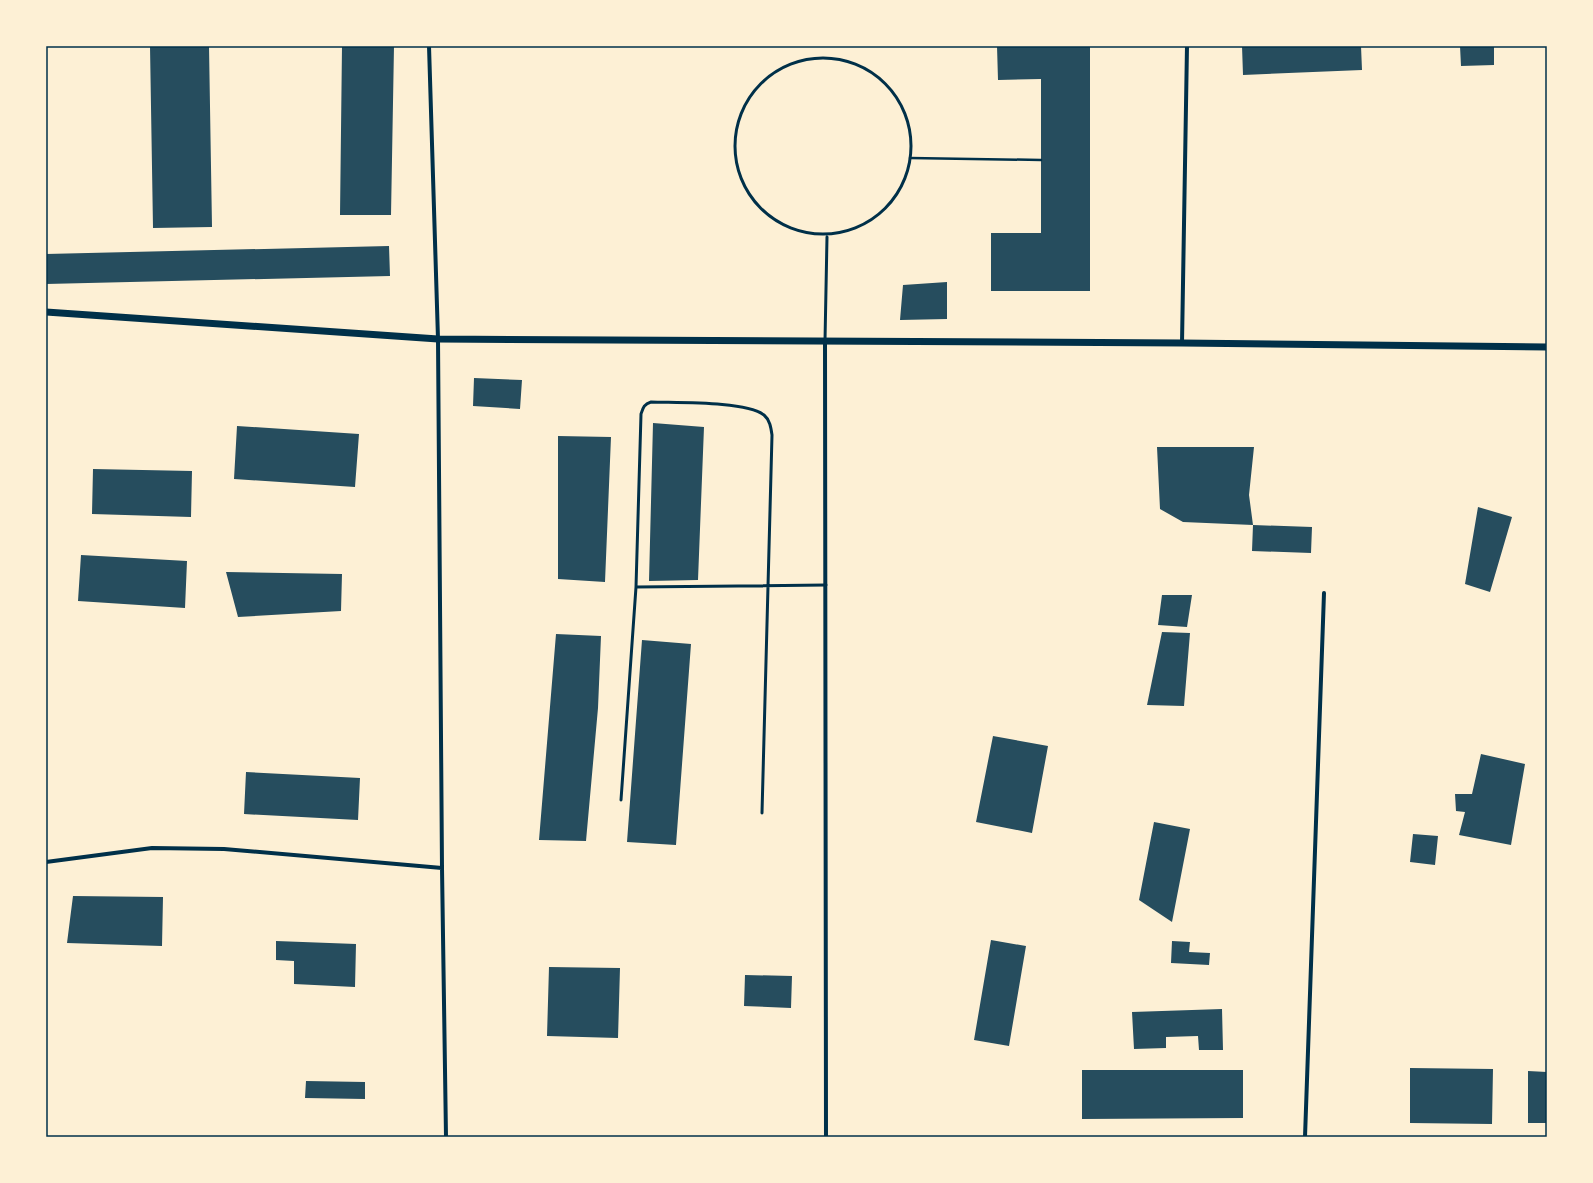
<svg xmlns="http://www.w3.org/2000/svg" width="1593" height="1183" viewBox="0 0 1593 1183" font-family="'Space Grotesk',sans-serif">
  <rect width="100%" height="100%" fill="#fdf0d5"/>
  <path fill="#264d5e" d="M 150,46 L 209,46 L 212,227 L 153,228 Z
    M 342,46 L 394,46 L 391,215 L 340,215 Z
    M 997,46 L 1090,46 L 1090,291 L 991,291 L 991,233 L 1041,233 L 1041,79 L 998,80 Z
    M 1242,46 L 1361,46 L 1362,70 L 1243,75 Z
    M 1460,46 L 1494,46 L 1494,65 L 1461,66 Z
    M 389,246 L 390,276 L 46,284 L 46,254 Z
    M 947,282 L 947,319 L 900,320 L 903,285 Z
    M 474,378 L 522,380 L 520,409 L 473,406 Z
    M 653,423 L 704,427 L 698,580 L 649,581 Z
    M 237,426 L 359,434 L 355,487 L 234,479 Z
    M 558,436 L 611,437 L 605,582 L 558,579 Z
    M 1157,447 L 1254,447 L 1249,495 L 1253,525 L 1183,522 L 1160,509 Z
    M 93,469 L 192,471 L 191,517 L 92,514 Z
    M 1478,507 L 1512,517 L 1490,592 L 1465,584 Z
    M 1253,525 L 1312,527 L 1311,553 L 1252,551 Z
    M 81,555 L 187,561 L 185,608 L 78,601 Z
    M 226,572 L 342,574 L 341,611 L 238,617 Z
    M 1162,595 L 1192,595 L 1187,627 L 1158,625 Z
    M 1162,632 L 1190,633 L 1184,706 L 1147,705 Z
    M 556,634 L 601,636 L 598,708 L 586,841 L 539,840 Z
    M 642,640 L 691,644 L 676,845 L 627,842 Z
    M 993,736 L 1048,746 L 1032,833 L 976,822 Z
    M 1481,754 L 1525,764 L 1511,845 L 1459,835 L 1465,812 L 1456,811 L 1455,794 L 1472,794 Z
    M 246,772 L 360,778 L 358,820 L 244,814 Z
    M 1154,822 L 1190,829 L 1172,922 L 1139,900 Z
    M 1413,834 L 1438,836 L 1435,865 L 1410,862 Z
    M 73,896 L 163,897 L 162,946 L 67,943 Z
    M 991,940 L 1026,946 L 1009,1046 L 974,1040 Z
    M 276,941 L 356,944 L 355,987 L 294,984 L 294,961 L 276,960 Z
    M 1172,941 L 1190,942 L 1189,952 L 1210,953 L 1209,965 L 1171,963 Z
    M 549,967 L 620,968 L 618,1038 L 547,1036 Z
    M 745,975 L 792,976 L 791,1008 L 744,1006 Z
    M 1222,1009 L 1223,1050 L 1199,1050 L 1198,1036 L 1166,1037 L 1166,1048 L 1134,1049 L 1132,1012 Z
    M 1410,1068 L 1493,1069 L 1492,1124 L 1410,1123 Z
    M 1082,1070 L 1243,1070 L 1243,1118 L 1082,1119 Z
    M 1528,1071 L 1547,1072 L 1547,1123 L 1528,1123 Z
    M 306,1081 L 365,1082 L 365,1099 L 305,1098 Z"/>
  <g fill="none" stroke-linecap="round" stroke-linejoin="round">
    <path stroke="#003049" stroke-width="2.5" d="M 910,158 L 1041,160"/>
    <path stroke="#003049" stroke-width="3" d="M735 146a88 88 0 1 1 176 0a88 88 0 1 1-176 0Z
      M 825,341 L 827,237
      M 636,587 L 826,585
      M 621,800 L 636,587 L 641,414 C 643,408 644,404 651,402 C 676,403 746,401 764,415 C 770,420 771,428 772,435 L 762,813"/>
    <path stroke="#003049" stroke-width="4" d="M 429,46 L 438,339 L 442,868 L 446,1137
      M 825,341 L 826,1137
      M 1182,343 L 1187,46
      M 46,862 L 152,848 L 224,849 L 442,868
      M 1305,1137 L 1324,593"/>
    <path stroke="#003049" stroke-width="7" d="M 46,312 L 438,339 L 1182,343 L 1547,347"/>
  </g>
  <rect width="1593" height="1183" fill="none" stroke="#fdf0d5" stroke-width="94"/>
  <rect x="47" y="47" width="1499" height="1089" fill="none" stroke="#003049" stroke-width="1.5"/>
</svg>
